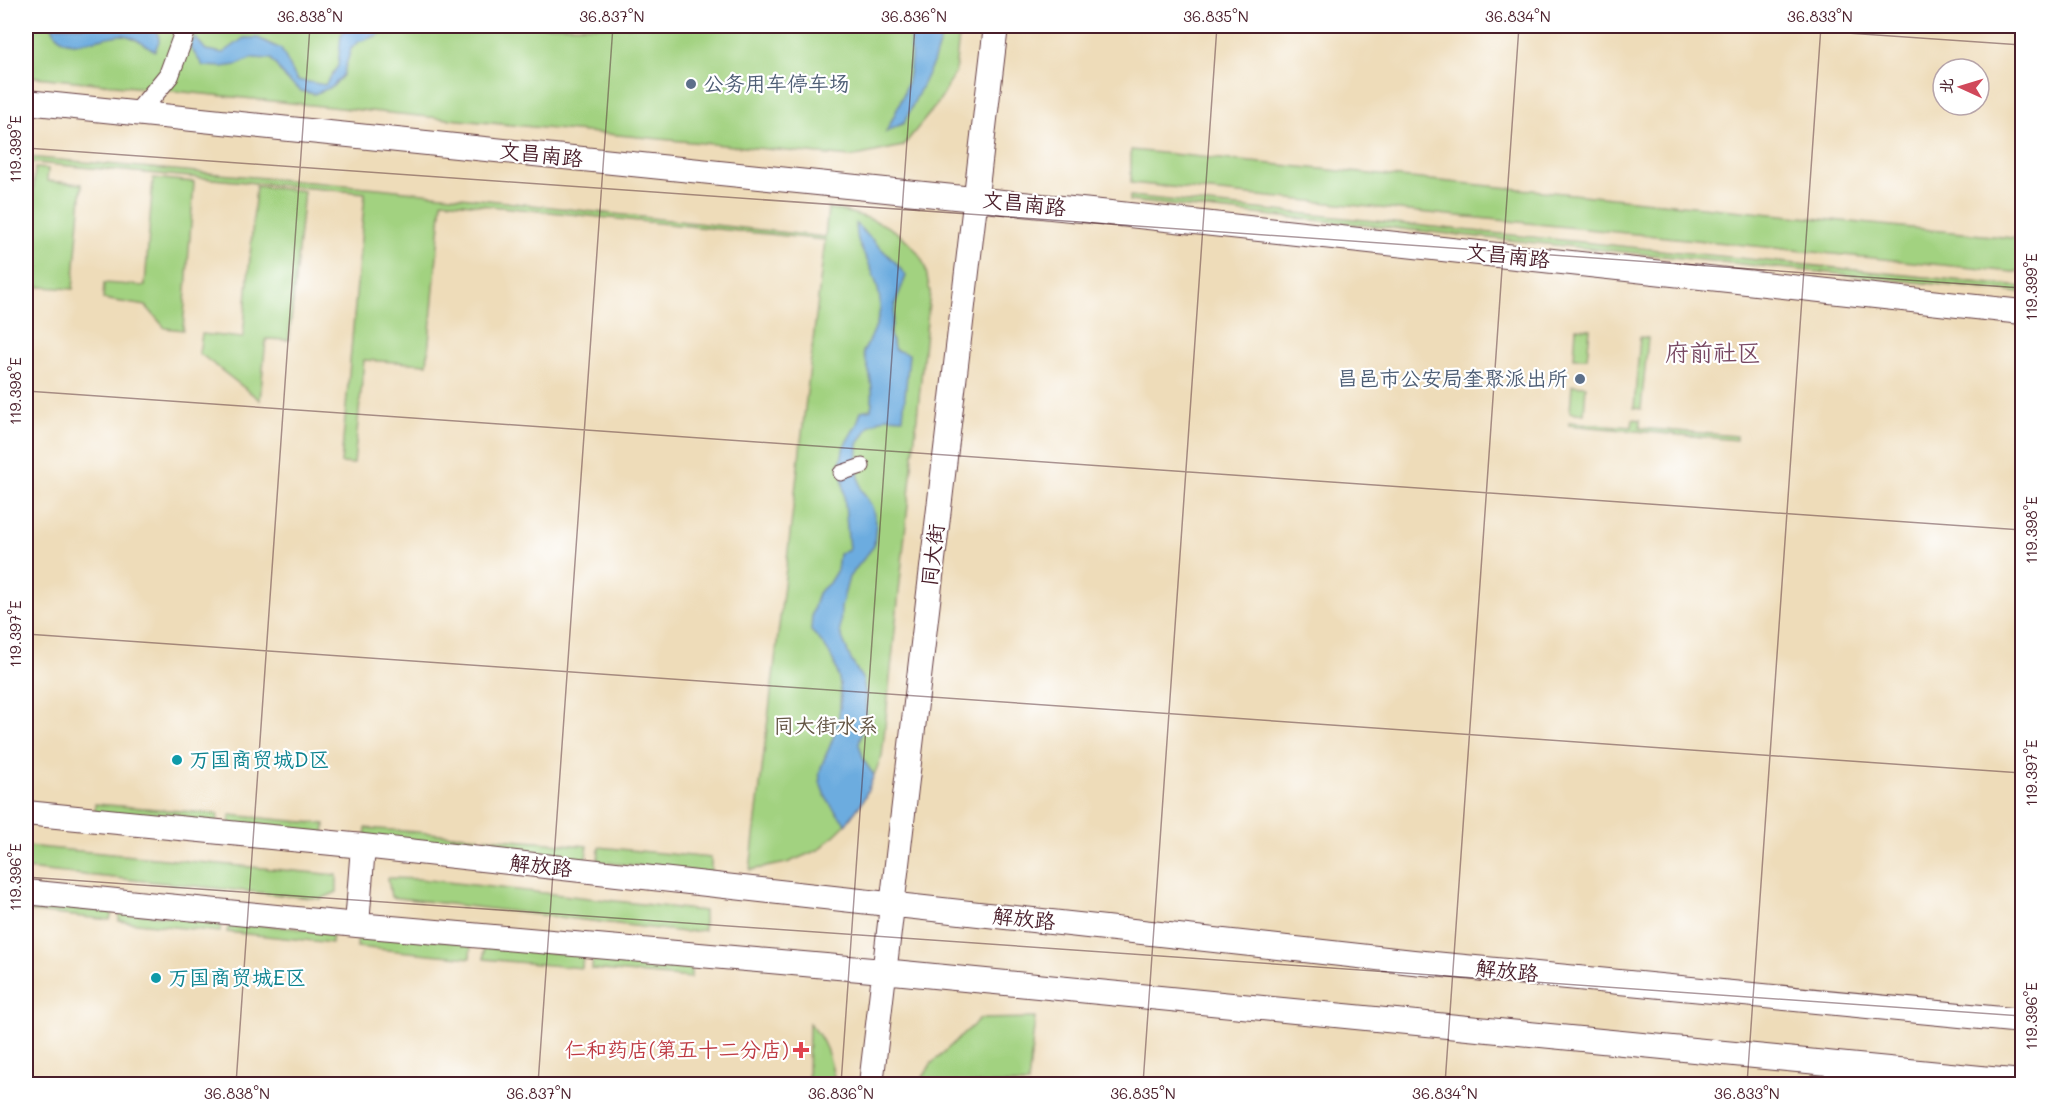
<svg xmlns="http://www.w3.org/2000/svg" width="2048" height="1110" viewBox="0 0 2048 1110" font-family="Mali,'LXGW WenKai TC',sans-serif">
  <rect width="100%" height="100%" fill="#fff"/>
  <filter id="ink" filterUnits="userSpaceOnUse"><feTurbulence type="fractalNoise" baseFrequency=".0167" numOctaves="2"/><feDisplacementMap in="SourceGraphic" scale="12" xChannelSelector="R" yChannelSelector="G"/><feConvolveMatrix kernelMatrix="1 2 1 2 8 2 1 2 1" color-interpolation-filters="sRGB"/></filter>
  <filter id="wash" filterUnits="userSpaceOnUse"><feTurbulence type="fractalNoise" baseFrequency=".008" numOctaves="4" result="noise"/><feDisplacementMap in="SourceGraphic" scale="24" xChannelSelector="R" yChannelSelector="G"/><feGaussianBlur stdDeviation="1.35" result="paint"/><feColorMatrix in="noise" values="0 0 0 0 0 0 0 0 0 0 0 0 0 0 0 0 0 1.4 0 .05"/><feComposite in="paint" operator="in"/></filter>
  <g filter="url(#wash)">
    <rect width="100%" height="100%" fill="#eedcb9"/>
    <path fill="#a2d280" stroke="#767856" stroke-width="1.5" d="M 26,26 L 960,26 L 955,72 L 938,103 L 903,146 L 851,157 L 449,119 L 26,76 Z
      M 1131,150 L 2022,239 L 2022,273 L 1131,183 Z
      M 26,157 L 378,188 L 825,237 L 828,208 C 865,215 906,226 924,264 C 927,272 928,283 930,292 L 882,756 L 863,801 L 846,824 L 820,849 L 787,863 L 750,870 L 825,240 L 442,201 L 427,364 L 364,360 L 354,464 L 341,463 L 365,193 L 26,162 Z
      M 35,168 L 48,169 L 47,181 L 82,184 L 73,289 L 26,286 Z
      M 153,178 L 194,182 L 183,330 L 165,328 L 146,306 L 103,299 L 104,283 L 145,286 Z
      M 256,186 L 304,191 L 289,340 L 266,339 L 260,400 L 199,353 L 202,334 L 243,338 Z
      M 1130,196 L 2022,287 L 2022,293 L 1130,201 Z
      M 1576,328 L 1590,329 L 1587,358 L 1574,358 Z
      M 1640,337 L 1648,338 L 1641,409 L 1634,408 Z
      M 1572,385 L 1586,386 L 1584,414 L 1570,412 Z
      M 1633,419 L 1640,420 L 1640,428 L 1736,436 L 1736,440 L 1569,425 L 1569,422 L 1632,427 Z
      M 95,804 L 218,814 L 217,827 L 95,816 Z
      M 230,815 L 325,824 L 324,836 L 229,828 Z
      M 366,828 L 478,837 L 476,851 L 365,841 Z
      M 485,838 L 588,846 L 585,862 L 484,852 Z
      M 26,846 L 337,875 L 337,892 L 321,899 L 26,869 Z
      M 599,847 L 711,858 L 711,873 L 598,862 Z
      M 388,878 L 420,879 L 704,911 L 704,930 L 684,932 L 391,897 Z
      M 26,903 L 112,912 L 110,920 L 26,911 Z
      M 119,912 L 221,921 L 220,932 L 119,921 Z
      M 229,922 L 333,932 L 332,943 L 227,932 Z
      M 358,933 L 471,943 L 470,958 L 357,947 Z
      M 484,947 L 583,955 L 582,968 L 484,959 Z
      M 593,954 L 691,966 L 691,978 L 592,969 Z
      M 1035,1018 L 1028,1084 L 919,1084 L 931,1064 L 980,1019 Z
      M 809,1023 C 826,1040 830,1058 835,1081 L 808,1079 Z"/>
    <path fill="#6cacdf" stroke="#5b6685" stroke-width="1.5" d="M 52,26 L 143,26 L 158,33 L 159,41 L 155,51 C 146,46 133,35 122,35 C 100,35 62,58 52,26 Z
      M 348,26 L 393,26 L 376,36 L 358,42 L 351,49 L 343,75 L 332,87 L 314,94 L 301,91 L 287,80 L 271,59 L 252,58 L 237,65 L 222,67 L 203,66 L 190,47 L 195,37 L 206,50 L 223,53 L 244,38 L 258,38 L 281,49 L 297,80 L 325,85 L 338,66 L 341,35 Z
      M 909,26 L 945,26 L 933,63 L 904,123 L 886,132 C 907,90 915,73 909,26 Z
      M 856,224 L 895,262 L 906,276 L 896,301 L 890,335 L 895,350 L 909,354 L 903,418 L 886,417 L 869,426 L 858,444 L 857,467 L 861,489 L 872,507 L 876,522 L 874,546 L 849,577 L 841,607 L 840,632 L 851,660 L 863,680 L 866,697 L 866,713 L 859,744 L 864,761 L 874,775 L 863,801 L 846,824 C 836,812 825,800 821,785 C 816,772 825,758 830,746 C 847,703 846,663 811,631 L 812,614 L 818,593 L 829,583 L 837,570 L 839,554 L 849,550 L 843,482 L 840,465 L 844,446 L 857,424 L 861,411 L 871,409 C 875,389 869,370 863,352 C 885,315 885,298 867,260 C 859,244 857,242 856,224 Z"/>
  </g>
  <g filter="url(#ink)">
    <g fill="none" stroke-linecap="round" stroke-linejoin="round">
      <defs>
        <path id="pedestrian" d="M 841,473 L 862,466"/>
        <path id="minor" d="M 137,114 L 169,75 L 187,26"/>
        <path id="tertiary" d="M 26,102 L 1120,214 L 2022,312
          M 26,813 L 363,846 L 1413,962 L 2022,1021
          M 26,892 L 357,925 L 883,971 L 2022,1082
          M 357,925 L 363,846
          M 871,1084 L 996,26"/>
      </defs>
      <use href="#pedestrian" stroke="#633b40" stroke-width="17"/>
      <use href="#minor" stroke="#633b40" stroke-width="22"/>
      <use href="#tertiary" stroke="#633b40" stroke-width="26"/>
      <use href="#pedestrian" stroke="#fff" stroke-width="15"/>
      <use href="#minor" stroke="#fff" stroke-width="20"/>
      <use href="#tertiary" stroke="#fff" stroke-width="24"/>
    </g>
  </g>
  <path fill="none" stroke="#4a1f2b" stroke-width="1.5" stroke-opacity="0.45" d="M 1746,26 L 2022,45M 26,148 L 2022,288M 26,391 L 2022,530M 26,634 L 2022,773M 26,877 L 2022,1016M 236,1084 L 310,26M 538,1084 L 613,26M 841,1084 L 915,26M 1143,1084 L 1217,26M 1445,1084 L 1519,26M 1747,1084 L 1821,26"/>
  <g fill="#5c6f8a" stroke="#fff" stroke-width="2">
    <circle cx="691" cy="84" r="6"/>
    <circle cx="1580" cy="379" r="6"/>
  </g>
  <g fill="#0f9aa8" stroke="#fff" stroke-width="2">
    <circle cx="177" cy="760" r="6"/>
    <circle cx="156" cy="978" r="6"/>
  </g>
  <path fill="#e0444e" stroke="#fff" stroke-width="2" d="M798 1041h6v6h6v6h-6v6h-6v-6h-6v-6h6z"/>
  <g text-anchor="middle" stroke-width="4.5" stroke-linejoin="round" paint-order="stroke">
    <g font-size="21" fill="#4e5e75" stroke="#fff" text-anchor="start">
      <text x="703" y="91">公务用车停车场</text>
      <text x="1568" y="386" text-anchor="end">昌邑市公安局奎聚派出所</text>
    </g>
    <g font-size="21" fill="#4a1f2b" stroke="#fff">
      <text transform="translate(541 155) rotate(6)" y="7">文昌南路</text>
      <text transform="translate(1024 204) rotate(6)" y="7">文昌南路</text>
      <text transform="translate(1508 256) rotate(6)" y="7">文昌南路</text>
      <text transform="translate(933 555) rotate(-83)" y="7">同大街</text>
      <text transform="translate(541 866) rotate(6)" y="7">解放路</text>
      <text transform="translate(1024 919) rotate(6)" y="7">解放路</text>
      <text transform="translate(1507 971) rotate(6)" y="7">解放路</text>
    </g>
    <g font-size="21" fill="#645544" stroke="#fff">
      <text x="826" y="733">同大街水系</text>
    </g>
    <g font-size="21" fill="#0d838f" stroke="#fff" text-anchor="start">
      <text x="189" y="767">万国商贸城D区</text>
      <text x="168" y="985">万国商贸城E区</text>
    </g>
    <g font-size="21" fill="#be3a42" stroke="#fff" text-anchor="end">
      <text x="789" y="1057">仁和药店(第五十二分店)</text>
    </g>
    <g font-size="24" fill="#784862" stroke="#fff">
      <text x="1713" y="361">府前社区</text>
    </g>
  </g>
  <rect width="2048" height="1110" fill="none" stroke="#fff" stroke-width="66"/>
  <g transform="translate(1961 87) rotate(274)"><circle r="28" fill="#ffffff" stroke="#b7a5aa" stroke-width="1.5"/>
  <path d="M0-4.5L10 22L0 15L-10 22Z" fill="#d1495b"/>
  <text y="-9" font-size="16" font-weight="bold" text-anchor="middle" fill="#4a1f2b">北</text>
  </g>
  <rect x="33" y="33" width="1982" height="1044" fill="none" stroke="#4a1f2b" stroke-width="2"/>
  <g font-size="15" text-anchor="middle" fill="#4a1f2b">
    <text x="310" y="22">36.838°N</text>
    <text x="612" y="22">36.837°N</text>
    <text x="914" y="22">36.836°N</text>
    <text x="1216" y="22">36.835°N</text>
    <text x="1518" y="22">36.834°N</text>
    <text x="1820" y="22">36.833°N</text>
    <text transform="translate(16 149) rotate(-90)" y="5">119.399°E</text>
    <text transform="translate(2032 287) rotate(-90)" y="5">119.399°E</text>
    <text transform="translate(16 391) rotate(-90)" y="5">119.398°E</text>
    <text transform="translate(2032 530) rotate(-90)" y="5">119.398°E</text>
    <text transform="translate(16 634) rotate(-90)" y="5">119.397°E</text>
    <text transform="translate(2032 773) rotate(-90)" y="5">119.397°E</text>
    <text transform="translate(16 877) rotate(-90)" y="5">119.396°E</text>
    <text transform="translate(2032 1016) rotate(-90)" y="5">119.396°E</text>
    <text x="237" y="1099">36.838°N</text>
    <text x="539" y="1099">36.837°N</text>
    <text x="841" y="1099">36.836°N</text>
    <text x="1143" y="1099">36.835°N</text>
    <text x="1445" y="1099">36.834°N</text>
    <text x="1747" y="1099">36.833°N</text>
  </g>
</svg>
